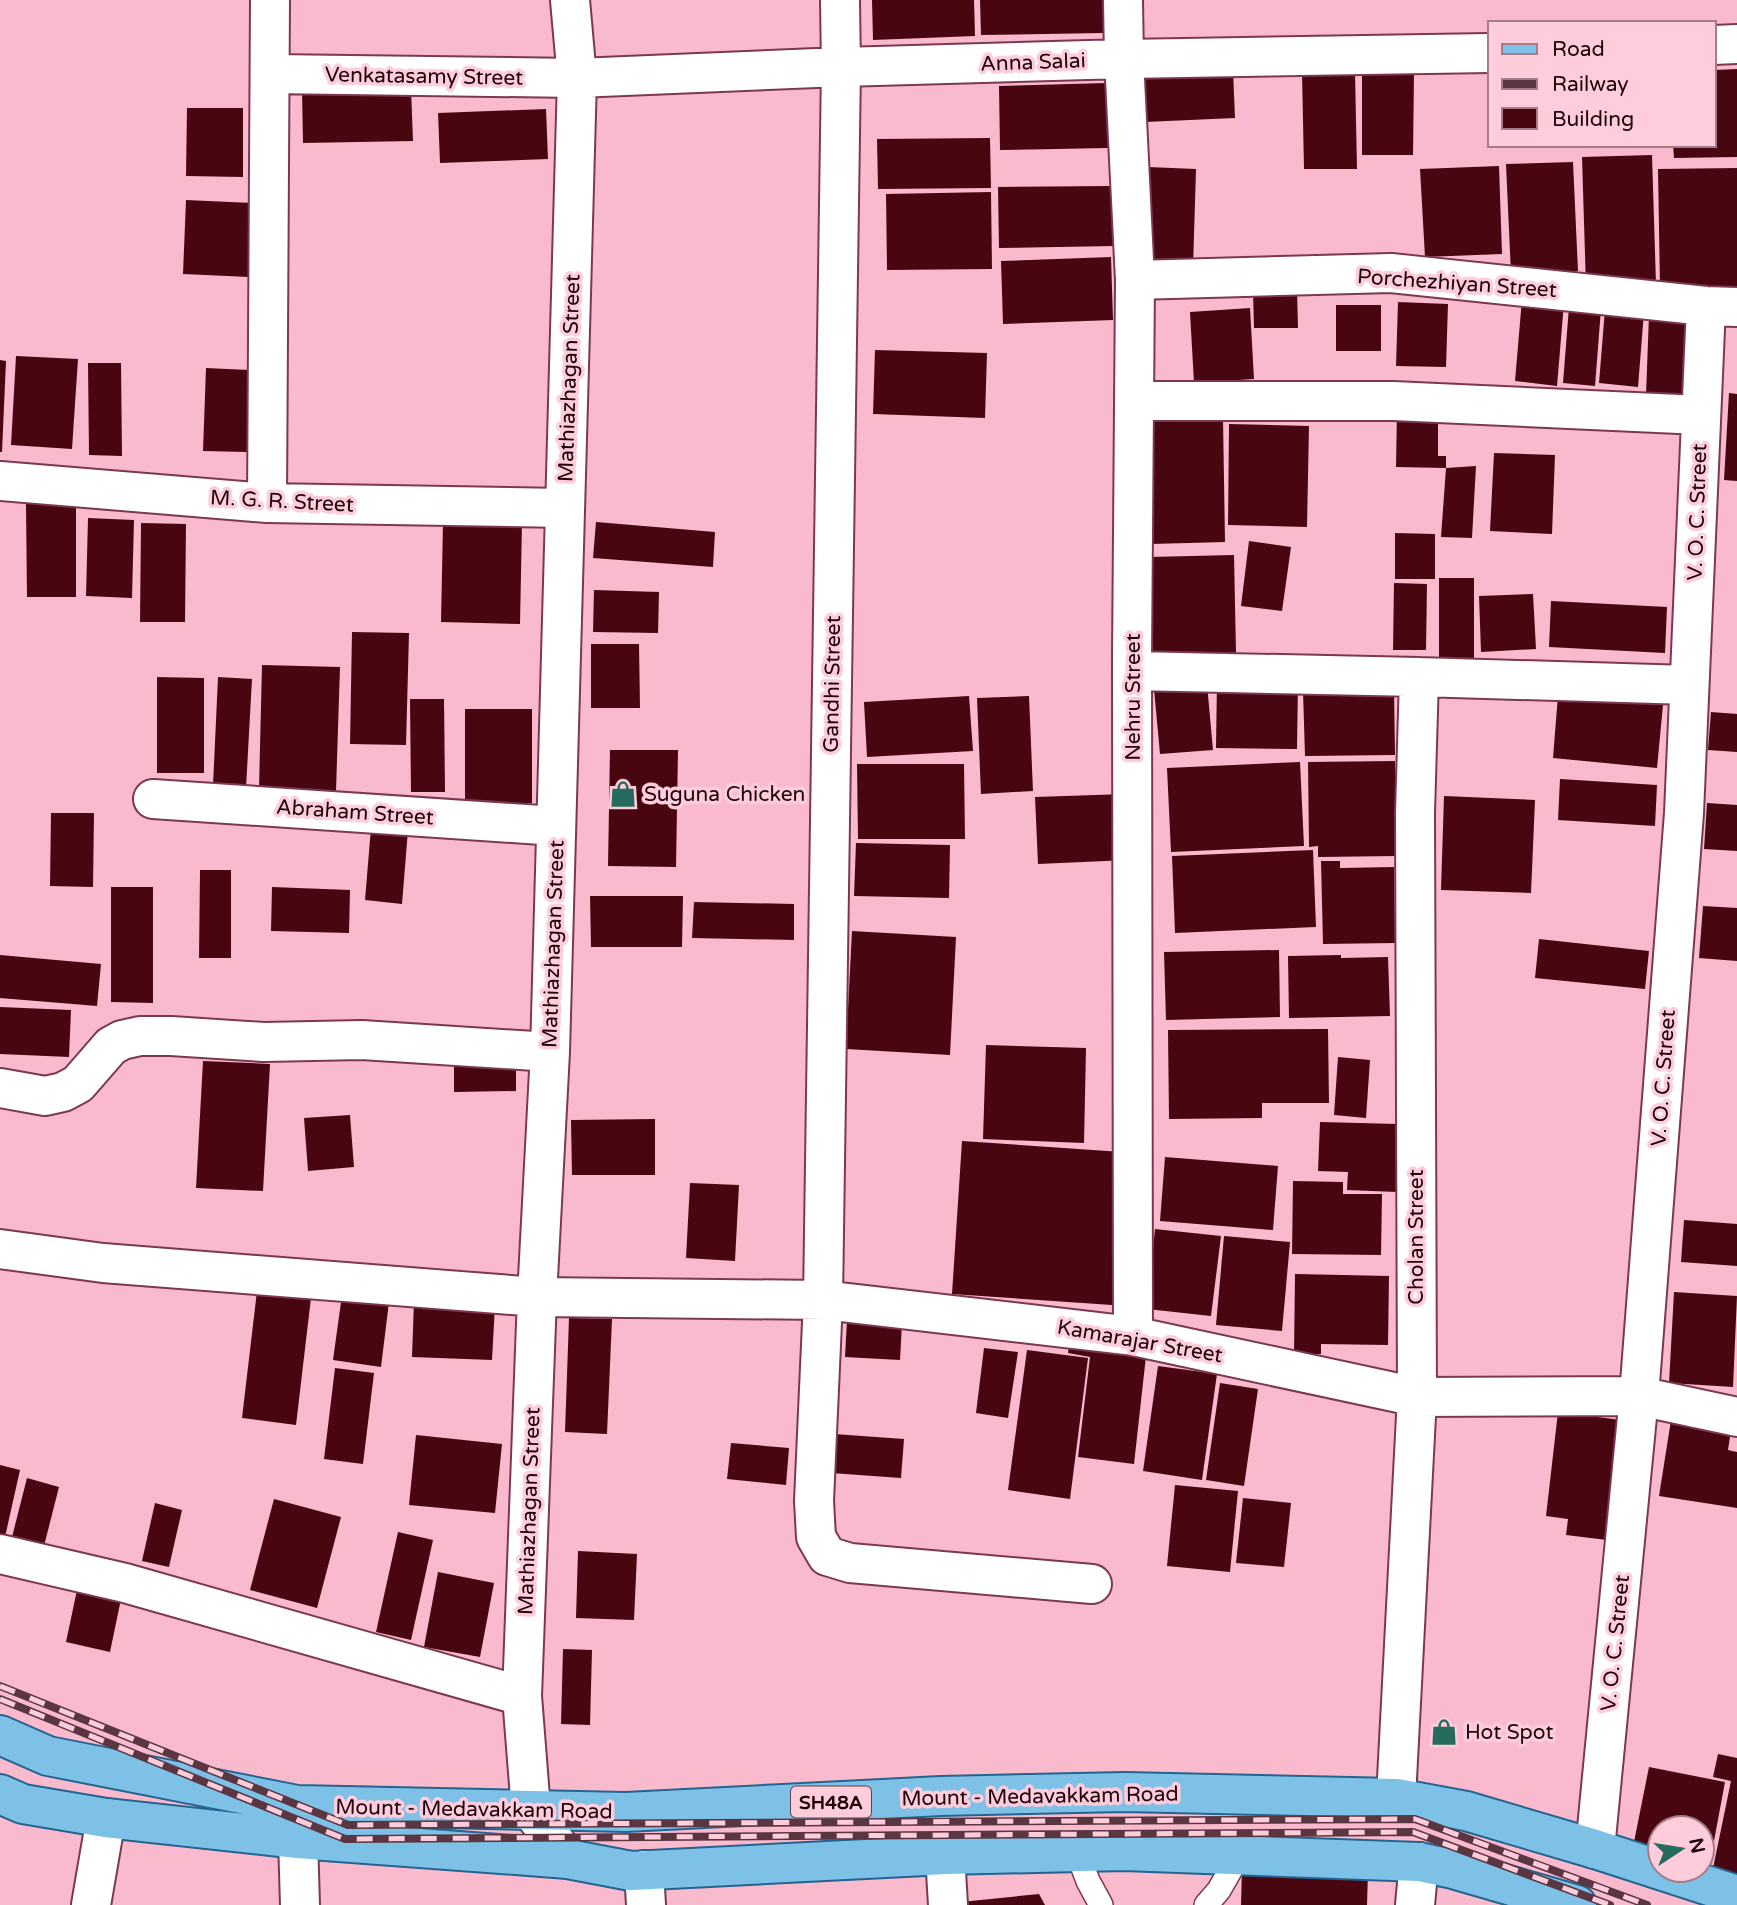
<svg xmlns="http://www.w3.org/2000/svg" width="1737" height="1905" viewBox="0 0 1737 1905" font-family="'Varela Round',sans-serif">
  <rect width="100%" height="100%" fill="#fabacd"/>
  <path fill="#470610" d="M 872,0 L 974,0 L 975,36 L 873,40 Z
    M 980,0 L 1103,0 L 1103,33 L 981,35 Z
    M 1737,69 L 1737,157 L 1674,158 L 1673,145 L 1714,145 L 1714,70 Z
    M 1233,70 L 1235,118 L 1145,122 L 1143,74 Z
    M 1355,72 L 1357,169 L 1304,169 L 1302,73 Z
    M 1362,72 L 1414,73 L 1413,155 L 1362,155 Z
    M 1107,83 L 1108,148 L 1000,150 L 999,86 Z
    M 411,88 L 413,141 L 303,143 L 302,91 Z
    M 187,108 L 243,108 L 243,177 L 186,176 Z
    M 546,109 L 548,159 L 440,163 L 438,113 Z
    M 990,138 L 991,188 L 878,189 L 877,139 Z
    M 1652,155 L 1656,284 L 1586,287 L 1582,157 Z
    M 1573,162 L 1578,271 L 1511,274 L 1506,164 Z
    M 1499,166 L 1502,254 L 1425,257 L 1420,169 Z
    M 1148,167 L 1196,169 L 1193,269 L 1144,268 Z
    M 1737,168 L 1737,286 L 1660,287 L 1658,169 Z
    M 1112,186 L 1113,246 L 999,248 L 998,187 Z
    M 991,192 L 992,269 L 887,270 L 886,194 Z
    M 186,200 L 252,203 L 249,277 L 183,274 Z
    M 1111,257 L 1113,320 L 1003,324 L 1001,261 Z
    M 1297,290 L 1298,328 L 1254,328 L 1253,291 Z
    M 1522,299 L 1564,303 L 1557,386 L 1515,381 Z
    M 1398,302 L 1448,304 L 1446,367 L 1396,366 Z
    M 1336,305 L 1381,305 L 1381,351 L 1336,351 Z
    M 1569,307 L 1601,309 L 1595,386 L 1563,383 Z
    M 1250,308 L 1254,379 L 1194,383 L 1190,312 Z
    M 1605,309 L 1644,312 L 1638,387 L 1599,383 Z
    M 1649,315 L 1695,317 L 1692,397 L 1646,395 Z
    M 875,350 L 987,353 L 985,418 L 873,414 Z
    M 16,356 L 78,359 L 72,449 L 11,445 Z
    M 0,360 L 6,361 L 2,452 L 0,452 Z
    M 88,363 L 121,363 L 122,456 L 89,455 Z
    M 206,368 L 249,370 L 247,452 L 203,451 Z
    M 1729,393 L 1737,394 L 1737,481 L 1724,480 Z
    M 1397,409 L 1438,409 L 1438,456 L 1446,456 L 1446,468 L 1476,466 L 1472,538 L 1441,537 L 1446,468 L 1396,467 Z
    M 1223,417 L 1225,542 L 1151,544 L 1149,418 Z
    M 1229,424 L 1309,426 L 1307,527 L 1228,525 Z
    M 1494,453 L 1555,455 L 1552,534 L 1490,531 Z
    M 26,504 L 76,504 L 76,597 L 27,597 Z
    M 88,518 L 134,520 L 132,598 L 86,596 Z
    M 596,522 L 715,532 L 713,567 L 593,558 Z
    M 141,523 L 186,524 L 185,622 L 140,622 Z
    M 443,523 L 522,523 L 520,624 L 441,622 Z
    M 1395,533 L 1435,534 L 1435,579 L 1395,579 Z
    M 1249,541 L 1291,547 L 1282,611 L 1241,606 Z
    M 1234,555 L 1236,653 L 1152,655 L 1149,557 Z
    M 1439,578 L 1474,578 L 1474,662 L 1439,662 Z
    M 1394,583 L 1427,584 L 1426,650 L 1393,650 Z
    M 594,590 L 659,592 L 658,633 L 593,632 Z
    M 1533,594 L 1536,649 L 1481,652 L 1479,596 Z
    M 1551,601 L 1667,607 L 1665,653 L 1549,647 Z
    M 352,632 L 409,633 L 406,745 L 350,744 Z
    M 591,644 L 639,644 L 640,708 L 591,708 Z
    M 262,665 L 340,667 L 336,791 L 259,789 Z
    M 157,677 L 204,678 L 204,773 L 157,773 Z
    M 218,677 L 252,679 L 246,788 L 213,786 Z
    M 1217,680 L 1298,682 L 1297,749 L 1216,748 Z
    M 1207,684 L 1213,750 L 1160,754 L 1154,689 Z
    M 1394,689 L 1395,755 L 1305,756 L 1303,691 Z
    M 1558,695 L 1663,705 L 1657,768 L 1553,758 Z
    M 969,696 L 973,751 L 867,757 L 864,702 Z
    M 1029,696 L 1033,791 L 981,794 L 977,698 Z
    M 410,699 L 444,699 L 445,792 L 411,792 Z
    M 465,709 L 532,709 L 532,803 L 465,803 Z
    M 1711,712 L 1737,714 L 1737,752 L 1708,750 Z
    M 610,750 L 678,750 L 676,867 L 608,866 Z
    M 1395,761 L 1397,856 L 1318,857 L 1318,846 L 1309,847 L 1308,762 Z
    M 1300,762 L 1304,846 L 1171,852 L 1167,768 Z
    M 857,764 L 964,764 L 965,839 L 858,839 Z
    M 1560,779 L 1657,785 L 1655,826 L 1558,820 Z
    M 1126,794 L 1128,860 L 1038,864 L 1035,797 Z
    M 1444,796 L 1535,800 L 1531,893 L 1441,890 Z
    M 1707,803 L 1737,805 L 1737,851 L 1704,849 Z
    M 51,813 L 94,813 L 93,887 L 50,886 Z
    M 371,828 L 408,830 L 402,904 L 365,900 Z
    M 856,843 L 950,845 L 949,898 L 854,896 Z
    M 1313,850 L 1316,927 L 1175,933 L 1172,856 Z
    M 1321,861 L 1340,861 L 1340,868 L 1394,867 L 1395,943 L 1323,944 Z
    M 200,870 L 231,870 L 231,958 L 199,958 Z
    M 111,887 L 153,887 L 153,1003 L 111,1002 Z
    M 272,887 L 350,890 L 349,933 L 271,931 Z
    M 590,896 L 683,896 L 682,947 L 591,947 Z
    M 694,902 L 794,904 L 794,940 L 692,938 Z
    M 1703,906 L 1737,908 L 1737,961 L 1699,958 Z
    M 852,931 L 956,937 L 950,1055 L 846,1049 Z
    M 1539,939 L 1649,951 L 1645,989 L 1535,978 Z
    M 1279,950 L 1280,1017 L 1166,1020 L 1164,952 Z
    M 0,955 L 101,964 L 97,1006 L 0,998 Z
    M 1341,955 L 1341,958 L 1388,957 L 1390,1016 L 1289,1018 L 1288,956 Z
    M 0,1007 L 71,1010 L 69,1057 L 0,1054 Z
    M 1328,1029 L 1329,1103 L 1262,1103 L 1262,1118 L 1169,1119 L 1168,1030 Z
    M 986,1045 L 1086,1048 L 1084,1143 L 983,1139 Z
    M 454,1056 L 516,1056 L 516,1091 L 454,1092 Z
    M 1338,1057 L 1370,1060 L 1366,1118 L 1334,1115 Z
    M 203,1061 L 270,1064 L 263,1191 L 196,1188 Z
    M 350,1115 L 354,1167 L 308,1171 L 304,1118 Z
    M 655,1119 L 655,1175 L 572,1175 L 571,1120 Z
    M 1320,1122 L 1398,1124 L 1397,1192 L 1347,1190 L 1348,1172 L 1318,1171 Z
    M 962,1141 L 1122,1152 L 1112,1305 L 952,1294 Z
    M 1165,1157 L 1278,1166 L 1273,1230 L 1160,1221 Z
    M 1293,1181 L 1343,1182 L 1343,1194 L 1382,1194 L 1381,1255 L 1292,1254 Z
    M 690,1183 L 739,1185 L 735,1261 L 686,1258 Z
    M 1684,1220 L 1737,1224 L 1737,1266 L 1681,1262 Z
    M 1155,1229 L 1221,1236 L 1211,1316 L 1147,1309 Z
    M 1224,1236 L 1290,1242 L 1282,1331 L 1216,1325 Z
    M 1295,1274 L 1389,1276 L 1388,1345 L 1321,1344 L 1321,1354 L 1294,1354 Z
    M 257,1291 L 311,1298 L 296,1425 L 242,1418 Z
    M 1674,1292 L 1737,1296 L 1733,1387 L 1669,1383 Z
    M 342,1295 L 389,1302 L 381,1367 L 333,1360 Z
    M 414,1301 L 495,1305 L 492,1360 L 412,1357 Z
    M 569,1318 L 612,1319 L 607,1434 L 565,1432 Z
    M 847,1320 L 902,1323 L 900,1360 L 845,1357 Z
    M 1070,1338 L 1146,1356 L 1134,1464 L 1078,1457 L 1090,1357 L 1068,1353 Z
    M 984,1348 L 1018,1352 L 1008,1418 L 976,1413 Z
    M 1027,1350 L 1088,1358 L 1070,1499 L 1008,1490 Z
    M 1158,1366 L 1217,1374 L 1202,1480 L 1143,1471 Z
    M 335,1368 L 374,1373 L 363,1464 L 324,1459 Z
    M 1220,1383 L 1258,1389 L 1244,1486 L 1206,1480 Z
    M 1558,1412 L 1621,1420 L 1607,1540 L 1566,1535 L 1568,1519 L 1546,1516 Z
    M 1671,1420 L 1731,1430 L 1728,1450 L 1737,1452 L 1737,1508 L 1659,1496 Z
    M 834,1434 L 904,1439 L 901,1478 L 831,1473 Z
    M 416,1435 L 502,1444 L 495,1513 L 409,1505 Z
    M 731,1443 L 789,1448 L 786,1485 L 727,1479 Z
    M 0,1465 L 20,1470 L 5,1537 L 0,1536 Z
    M 27,1478 L 59,1487 L 44,1546 L 12,1537 Z
    M 1175,1485 L 1238,1491 L 1230,1572 L 1167,1566 Z
    M 1243,1498 L 1291,1503 L 1284,1567 L 1236,1563 Z
    M 274,1499 L 341,1517 L 317,1608 L 250,1590 Z
    M 155,1503 L 182,1510 L 169,1567 L 142,1561 Z
    M 398,1532 L 433,1540 L 411,1640 L 376,1632 Z
    M 578,1551 L 637,1554 L 634,1620 L 576,1618 Z
    M 438,1572 L 494,1583 L 480,1657 L 424,1647 Z
    M 77,1590 L 121,1599 L 110,1652 L 66,1642 Z
    M 563,1649 L 592,1650 L 590,1725 L 561,1724 Z
    M 1718,1754 L 1737,1758 L 1737,1883 L 1711,1878 L 1731,1781 L 1713,1777 Z
    M 1649,1767 L 1725,1782 L 1708,1873 L 1702,1872 L 1702,1828 L 1660,1828 L 1660,1863 L 1631,1857 Z
    M 1242,1868 L 1368,1872 L 1367,1905 L 1241,1905 Z
    M 1039,1894 L 1045,1905 L 951,1905 L 951,1903 Z"/>
  <g fill="none" stroke-linecap="round" stroke-linejoin="round">
    <defs>
      <path id="service" d="M 1077,1852 L 1088,1881 L 1101,1905
        M 1206,1905 L 1219,1890 L 1239,1855"/>
      <path id="minor" d="M 840,0 L 841,67 L 823,1300 L 814,1501 L 816,1537 L 827,1556 L 850,1563 L 1092,1584
        M 1123,0 L 1124,59 L 1135,280 L 1132,659 L 1133,1336
        M 1714,45 L 1737,44
        M 271,74 L 577,78 L 841,67 L 1124,59 L 1490,53
        M 1135,280 L 1391,273 L 1706,306 L 1737,307
        M 1134,401 L 1393,401 L 1701,415
        M 0,481 L 267,503 L 565,508
        M 267,503 L 270,0
        M 1133,671 L 1419,677 L 1689,685
        M 153,799 L 556,826
        M 0,1088 L 45,1096 L 63,1092 L 78,1084 L 111,1046 L 122,1040 L 140,1036 L 171,1036 L 264,1042 L 362,1040 L 550,1052
        M 0,1249 L 103,1263 L 537,1297 L 823,1300 L 1133,1336 L 1417,1397 L 1639,1396 L 1737,1417
        M 0,1554 L 125,1583 L 522,1696
        M 1396,1798 L 1417,1397 L 1415,813 L 1419,677
        M 298,1839 L 300,1905
        M 1595,1849 L 1639,1396 L 1684,813 L 1706,306
        M 945,1855 L 948,1905
        M 568,1859 L 531,1810 L 522,1696 L 537,1297 L 550,1052 L 577,78 L 570,0
        M 644,1870 L 646,1905
        M 91,1905 L 106,1818
        M 1415,1905 L 1419,1862"/>
      <path id="primary" d="M 0,1735 L 48,1756 L 297,1805 L 626,1812 L 941,1796 L 1125,1792 L 1396,1798 L 1466,1811 L 1595,1849 L 1737,1895
        M 0,1794 L 23,1804 L 106,1818 L 298,1839 L 568,1859 L 631,1871 L 945,1855 L 1124,1851 L 1419,1862 L 1453,1869 L 1577,1905"/>
    </defs>
    <use href="#service" stroke="#7b3850" stroke-width="26"/>
    <use href="#minor" stroke="#7b3850" stroke-width="42"/>
    <use href="#primary" stroke="#246490" stroke-width="42"/>
    <use href="#service" stroke="#fff" stroke-width="23"/>
    <use href="#minor" stroke="#fff" stroke-width="38"/>
    <use href="#primary" stroke="#7ec1e7" stroke-width="38"/>
    <defs>
      <path id="rail" d="M 0,1686 L 348,1825 L 1415,1819 L 1647,1905
        M 0,1699 L 345,1839 L 1413,1832 L 1610,1905"/>
    </defs>
    <use href="#rail" stroke="#593641" stroke-width="8"/>
    <use href="#rail" stroke="#feccda" stroke-width="5" stroke-dasharray="16" stroke-linecap="butt"/>
  </g>
  <defs>
    <symbol id="shop-bare" viewBox="-9 -9 18 18"><path d="M-5-2.5h2.3a2.7 3.5 0 0 1 5.4 0H5L5.5 6h-11ZM-1.5-2.5h3a1.5 2.3 0 0 0-3 0Z" fill="#256b5e" stroke="#feccda" stroke-width="2.5" paint-order="stroke"/></symbol>
  </defs>
  <g fill-rule="evenodd">
    <use href="#shop-bare" x="604" y="775" width="38" height="38"/>
    <use href="#shop-bare" x="1425" y="1713" width="38" height="38"/>
  </g>
  <g text-anchor="middle" stroke-width="7" stroke-linejoin="round" paint-order="stroke">
    <rect fill="#feccda" stroke="#603f4a" stroke-width="2" x="791" y="1786.5" width="80" height="31" rx="5"/>
    <g font-size="19" font-weight="bold" fill="#1c030c">
      <text x="831" y="1809">SH48A</text>
    </g>
    <g font-size="21" fill="#1c030c" stroke="#feccda">
      <text transform="translate(1033 62) rotate(-2)" y="7">Anna Salai</text>
      <text transform="translate(424 76) rotate(1)" y="7">Venkatasamy Street</text>
      <text transform="translate(1457 283) rotate(4)" y="7">Porchezhiyan Street</text>
      <text transform="translate(569 378) rotate(-88)" y="7">Mathiazhagan Street</text>
      <text transform="translate(282 501) rotate(3)" y="7">M. G. R. Street</text>
      <text transform="translate(1697 512) rotate(-88)" y="7">V. O. C. Street</text>
      <text transform="translate(832 684) rotate(-89)" y="7">Gandhi Street</text>
      <text transform="translate(1133 697) rotate(-90)" y="7">Nehru Street</text>
      <text transform="translate(355 812) rotate(4)" y="7">Abraham Street</text>
      <text transform="translate(553 944) rotate(-88)" y="7">Mathiazhagan Street</text>
      <text transform="translate(1663 1078) rotate(-86)" y="7">V. O. C. Street</text>
      <text transform="translate(1416 1237) rotate(-90)" y="7">Cholan Street</text>
      <text transform="translate(1140 1341) rotate(10)" y="7">Kamarajar Street</text>
      <text transform="translate(529 1511) rotate(-88)" y="7">Mathiazhagan Street</text>
      <text transform="translate(1615 1643) rotate(-84)" y="7">V. O. C. Street</text>
      <text transform="translate(1040 1796) rotate(-1)" y="7">Mount - Medavakkam Road</text>
      <text transform="translate(474 1809) rotate(1)" y="7">Mount - Medavakkam Road</text>
    </g>
    <g font-size="21" fill="#1c030c" stroke="#feccda" text-anchor="start">
      <text x="644" y="801">Suguna Chicken</text>
      <text x="1465" y="1739">Hot Spot</text>
    </g>
  </g>
  <rect x="1488" y="21" width="228" height="126" fill="#feccda" stroke="#a47c88" stroke-width="2"/>
  <rect x="1502" y="44" width="35" height="10" fill="#7ec1e7" stroke="#a47c88" stroke-width="2"/>
  <text x="1552" y="56" font-size="21" fill="#1c030c">Road</text>
  <rect x="1502" y="79" width="35" height="10" fill="#593641" stroke="#a47c88" stroke-width="2"/>
  <text x="1552" y="91" font-size="21" fill="#1c030c">Railway</text>
  <rect x="1502" y="108" width="35" height="21" fill="#470610" stroke="#a47c88" stroke-width="2"/>
  <text x="1552" y="126" font-size="21" fill="#1c030c">Building</text>
  <g transform="translate(1681 1849) rotate(78)"><circle r="33" fill="#feccda" stroke="#a47c88" stroke-width="2"/>
  <path d="M0-5L12 26L0 18L-12 26Z" fill="#256b5e"/>
  <text y="-10" font-size="19" font-weight="bold" text-anchor="middle" fill="#1c030c">N</text>
  </g>
</svg>
